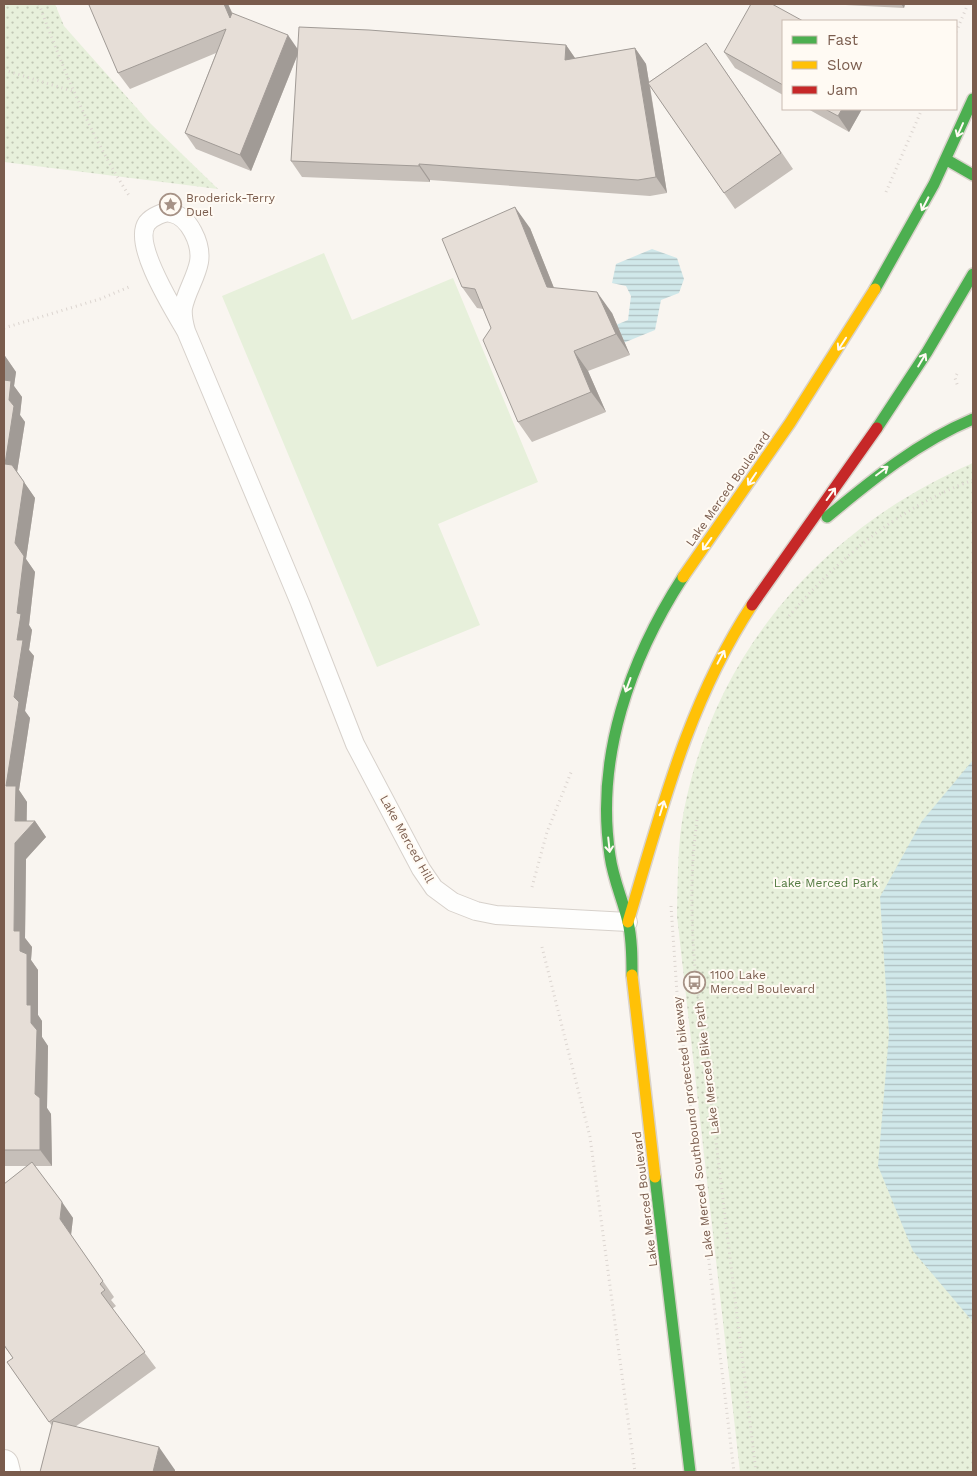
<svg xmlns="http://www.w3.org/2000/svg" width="977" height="1476" viewBox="0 0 977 1476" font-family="'Work Sans',sans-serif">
  <defs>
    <pattern id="grass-dots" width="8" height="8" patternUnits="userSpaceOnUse" patternTransform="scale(1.25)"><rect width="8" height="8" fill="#e7f0db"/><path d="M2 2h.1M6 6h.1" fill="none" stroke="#c0c6b4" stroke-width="1.8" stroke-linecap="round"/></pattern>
    <pattern id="water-rules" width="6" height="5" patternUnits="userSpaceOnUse" patternTransform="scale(1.25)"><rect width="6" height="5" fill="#d0e8ea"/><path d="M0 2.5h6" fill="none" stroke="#aebfc0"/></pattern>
  </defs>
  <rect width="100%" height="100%" fill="#f9f5f0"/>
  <path fill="url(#grass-dots)" d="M 4,4 L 55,4 L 64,26 L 150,123 L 218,189 L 4,162 Z
    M 973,463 L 973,1472 L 740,1472 L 677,916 C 678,881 677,845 684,810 C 716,649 825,527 973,463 Z"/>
  <path fill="#e7f0db" d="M 324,253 L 352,320 L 453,278 L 538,482 L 438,524 L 480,625 L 377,667 L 222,296 Z"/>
  <path fill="url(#water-rules)" d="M 652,249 L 677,258 L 684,279 L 679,293 L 661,300 L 655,330 L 606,350 L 599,332 L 628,320 L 631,296 L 626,286 L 612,283 L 616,264 Z
    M 973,760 L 973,1322 L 913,1251 L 878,1166 L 889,1034 L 880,897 L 922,821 Z"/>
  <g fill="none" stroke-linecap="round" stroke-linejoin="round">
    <defs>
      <path id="lane" d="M 186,331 C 174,310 132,244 147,223 C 152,217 164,211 171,213 C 189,216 202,244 199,262 C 196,278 186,292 183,308 C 182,316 184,324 186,331 L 300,603 L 355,744 L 421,869 L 434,888 L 453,902 L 476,911 L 496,915 L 628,922"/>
      <path id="street" d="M 4,1464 L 6,1472"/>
      <path id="fast" d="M 947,160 L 973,175
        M 875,289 L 934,184 L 973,99
        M 877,428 L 927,352 L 973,274
        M 827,517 C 873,479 918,442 973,419
        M 632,975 C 632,957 632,939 628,922 C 623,900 613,879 610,856 C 595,758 630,659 683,577
        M 655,1177 L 690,1472"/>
      <path id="slow" d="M 683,577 L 790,423 L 875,289
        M 628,922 C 661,812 688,702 752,605
        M 632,975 L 655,1177"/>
      <path id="jam" d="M 752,605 L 877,428"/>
    </defs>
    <use href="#lane" stroke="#d7d1cb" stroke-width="20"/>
    <use href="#street" stroke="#d7d1cb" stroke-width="30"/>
    <use href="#fast" stroke="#d9d2cb" stroke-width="14"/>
    <use href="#slow" stroke="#d9d2cb" stroke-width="14"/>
    <use href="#jam" stroke="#d9d2cb" stroke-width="14"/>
    <path stroke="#dcd5d0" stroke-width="3" stroke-dasharray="1 4" stroke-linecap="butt" d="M 39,4 C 64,71 91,137 130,197
      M 956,32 L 968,4
      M 4,70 L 72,91
      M 886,192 L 922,109
      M 4,328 L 100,299 L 129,287
      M 957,374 L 955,378 L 958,387
      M 789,616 C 840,557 899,507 973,480
      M 697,820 C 690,870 691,917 695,968 L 756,1472
      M 532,887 L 547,832 L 572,770
      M 671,906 L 677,993 L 734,1472
      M 542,947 L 590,1137 L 635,1472"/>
    <use href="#lane" stroke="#fefefd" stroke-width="18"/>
    <use href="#street" stroke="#fefefd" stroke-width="28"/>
    <use href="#fast" stroke="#4caf50" stroke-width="11"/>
    <use href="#slow" stroke="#ffc107" stroke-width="11"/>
    <use href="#jam" stroke="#c62828" stroke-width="11"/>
  </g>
  <path fill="#c6bfb9" d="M 92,4 L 228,4 L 233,14 L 298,50 L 566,45 L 575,58 L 635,48 L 646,64 L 649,82 L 706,43 L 793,169 L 735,209 L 650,86 L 667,193 L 650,196 L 430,180 L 430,182 L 302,177 L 291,161 L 298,54 L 251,171 L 196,149 L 185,133 L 216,53 L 130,89 L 118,73 Z
    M 826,4 L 905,4 L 904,8 Z
    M 783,21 L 783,95 L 735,68 L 724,52 Z
    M 808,109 L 862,109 L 849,132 Z
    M 530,228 L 554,288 L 612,313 L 630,355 L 588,371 L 606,412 L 532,442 L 518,422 L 491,328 L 483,309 L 477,308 L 462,287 Z
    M 4,356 L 5,356 L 16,372 L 14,386 L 22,397 L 20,415 L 25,422 L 17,472 L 35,498 L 26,559 L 35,572 L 29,625 L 32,630 L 29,650 L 34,656 L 25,711 L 30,718 L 19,790 L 27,802 L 27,821 L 35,821 L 46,837 L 26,859 L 25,938 L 32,947 L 31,960 L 38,970 L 38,1015 L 42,1021 L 42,1037 L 48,1046 L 47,1108 L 51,1114 L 52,1166 L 35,1166 L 73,1218 L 71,1235 L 114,1297 L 111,1300 L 116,1306 L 112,1309 L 156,1368 L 75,1427 L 175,1470 L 175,1472 L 40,1472 L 52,1426 L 7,1362 L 13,1358 L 4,1346 L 4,1184 L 27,1166 L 4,1166 Z"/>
  <path fill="#a19b96" d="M 224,4 L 228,4 L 241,34 L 230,18 Z
    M 901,4 L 905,4 L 904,8 Z
    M 288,35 L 299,51 L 251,171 L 240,155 Z
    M 566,45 L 577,61 L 565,60 Z
    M 635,48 L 646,64 L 667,193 L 656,177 Z
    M 842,109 L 862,109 L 849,132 L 838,116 Z
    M 419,164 L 430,180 L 430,182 L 419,166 Z
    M 515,207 L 530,228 L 562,308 L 547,287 Z
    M 597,292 L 612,313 L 630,355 L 616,334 Z
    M 574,351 L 588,371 L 606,412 L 591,392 Z
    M 5,356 L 16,372 L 14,386 L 22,397 L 20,415 L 25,422 L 17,472 L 35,498 L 26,559 L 35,572 L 29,625 L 32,630 L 29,650 L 34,656 L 25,711 L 30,718 L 19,790 L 27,802 L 26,831 L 35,821 L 46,837 L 26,859 L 25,938 L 32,947 L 31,960 L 38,970 L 38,1015 L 42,1021 L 42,1037 L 48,1046 L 47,1108 L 51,1114 L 52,1166 L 40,1150 L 35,1094 L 31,1023 L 27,1005 L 20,951 L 14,931 L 15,821 L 6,786 L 14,697 L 17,640 L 15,543 L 5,464 L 9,400 L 4,383 L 4,365 Z
    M 62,1202 L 73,1218 L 71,1235 L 60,1219 Z
    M 159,1447 L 175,1470 L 175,1472 L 153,1472 Z"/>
  <path fill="#e6ded7" stroke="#a19b96" d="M 92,4 L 224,4 L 230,18 L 232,13 L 288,35 L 240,155 L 185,133 L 226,29 L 118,73 L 89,5 Z
    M 751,4 L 772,4 L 803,21 L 783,21 L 783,85 L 724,52 Z
    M 299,27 L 369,30 L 566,45 L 565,60 L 635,48 L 656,177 L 638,180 L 419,164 L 419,166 L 291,161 Z
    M 706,43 L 781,153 L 724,193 L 648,83 Z
    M 825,109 L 842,109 L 838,116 Z
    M 515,207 L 547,287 L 597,292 L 616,334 L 574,351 L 591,392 L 518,422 L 483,340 L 491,328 L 475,289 L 462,287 L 442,239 Z
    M 4,380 L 11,381 L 9,400 L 14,406 L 5,464 L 12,465 L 24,482 L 15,543 L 24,556 L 17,613 L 21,614 L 17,640 L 23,640 L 14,697 L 19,702 L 6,786 L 16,786 L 15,821 L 35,821 L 15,843 L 14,931 L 20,931 L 20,951 L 27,954 L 27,1005 L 31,1005 L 31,1023 L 37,1030 L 35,1094 L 40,1098 L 40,1150 L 4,1150 Z
    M 32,1162 L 62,1202 L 60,1219 L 103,1281 L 100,1284 L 105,1290 L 101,1293 L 145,1352 L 49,1422 L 7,1362 L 13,1358 L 4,1345 L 4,1184 Z
    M 53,1421 L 159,1447 L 153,1472 L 40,1472 Z"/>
  <defs><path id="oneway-shaft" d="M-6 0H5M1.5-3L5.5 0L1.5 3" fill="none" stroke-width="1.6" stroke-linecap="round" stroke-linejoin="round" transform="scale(1.25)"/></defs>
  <g stroke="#fffaf3">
    <use href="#oneway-shaft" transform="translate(960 130) rotate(114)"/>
    <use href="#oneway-shaft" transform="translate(925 204) rotate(117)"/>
    <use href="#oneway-shaft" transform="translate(842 344) rotate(123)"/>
    <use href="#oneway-shaft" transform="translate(922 360) rotate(-59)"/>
    <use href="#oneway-shaft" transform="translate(882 471) rotate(-37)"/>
    <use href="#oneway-shaft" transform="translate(752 479) rotate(124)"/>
    <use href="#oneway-shaft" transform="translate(831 494) rotate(-54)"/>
    <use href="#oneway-shaft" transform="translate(707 544) rotate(126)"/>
    <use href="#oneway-shaft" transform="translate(721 657) rotate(-62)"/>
    <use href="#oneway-shaft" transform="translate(628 685) rotate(110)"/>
    <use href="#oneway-shaft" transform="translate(662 808) rotate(-73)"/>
    <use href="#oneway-shaft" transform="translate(609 845) rotate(84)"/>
  </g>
  <defs>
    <symbol id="sight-ring" viewBox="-11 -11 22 22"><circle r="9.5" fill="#fffaf3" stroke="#a69286" stroke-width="1.5"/><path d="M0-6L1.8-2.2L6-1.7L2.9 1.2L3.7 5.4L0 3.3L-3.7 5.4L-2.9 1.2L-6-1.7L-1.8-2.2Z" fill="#a69286"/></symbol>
    <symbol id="bus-ring" viewBox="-11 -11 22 22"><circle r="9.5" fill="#fffaf3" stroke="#a69286" stroke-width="1.5"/><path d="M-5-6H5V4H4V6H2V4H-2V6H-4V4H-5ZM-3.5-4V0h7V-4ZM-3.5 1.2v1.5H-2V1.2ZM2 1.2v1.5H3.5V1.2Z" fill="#a69286"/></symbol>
  </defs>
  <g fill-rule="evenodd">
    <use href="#sight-ring" x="158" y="192" width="25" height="25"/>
    <use href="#bus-ring" x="682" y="970" width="25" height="25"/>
  </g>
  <g text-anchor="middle" stroke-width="4" stroke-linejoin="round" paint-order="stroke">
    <g font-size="12" fill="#7a5c4d" stroke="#fffaf3" text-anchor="start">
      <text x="186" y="202">Broderick-Terry<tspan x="186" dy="14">Duel</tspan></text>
      <text x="710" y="979">1100 Lake<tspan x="710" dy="14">Merced Boulevard</tspan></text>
    </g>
    <g font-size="12" fill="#7a5c4d" stroke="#fffaf3">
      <text transform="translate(728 489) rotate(-55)" y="4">Lake Merced Boulevard</text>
      <text transform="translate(407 839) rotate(61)" y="4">Lake Merced Hill</text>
      <text transform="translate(707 1068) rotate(-97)" y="4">Lake Merced Bike Path</text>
      <text transform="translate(693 1127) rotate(-97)" y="4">Lake Merced Southbound protected bikeway</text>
      <text transform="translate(645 1199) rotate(-97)" y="4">Lake Merced Boulevard</text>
    </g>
    <g font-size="12" fill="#537a41" stroke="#fffaf3">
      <text x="826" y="887">Lake Merced Park</text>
    </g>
  </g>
  <rect width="977" height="1476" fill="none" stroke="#7a5c4d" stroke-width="10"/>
  <rect x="782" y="20" width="175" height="90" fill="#fffaf3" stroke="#cabbb1"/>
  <rect x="792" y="36" width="25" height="8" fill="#4caf50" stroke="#cabbb1"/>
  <text x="827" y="45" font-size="15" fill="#7a5c4d">Fast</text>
  <rect x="792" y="61" width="25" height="8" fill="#ffc107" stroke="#cabbb1"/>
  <text x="827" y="70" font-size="15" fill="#7a5c4d">Slow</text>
  <rect x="792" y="86" width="25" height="8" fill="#c62828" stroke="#cabbb1"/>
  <text x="827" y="95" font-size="15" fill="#7a5c4d">Jam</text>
</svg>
